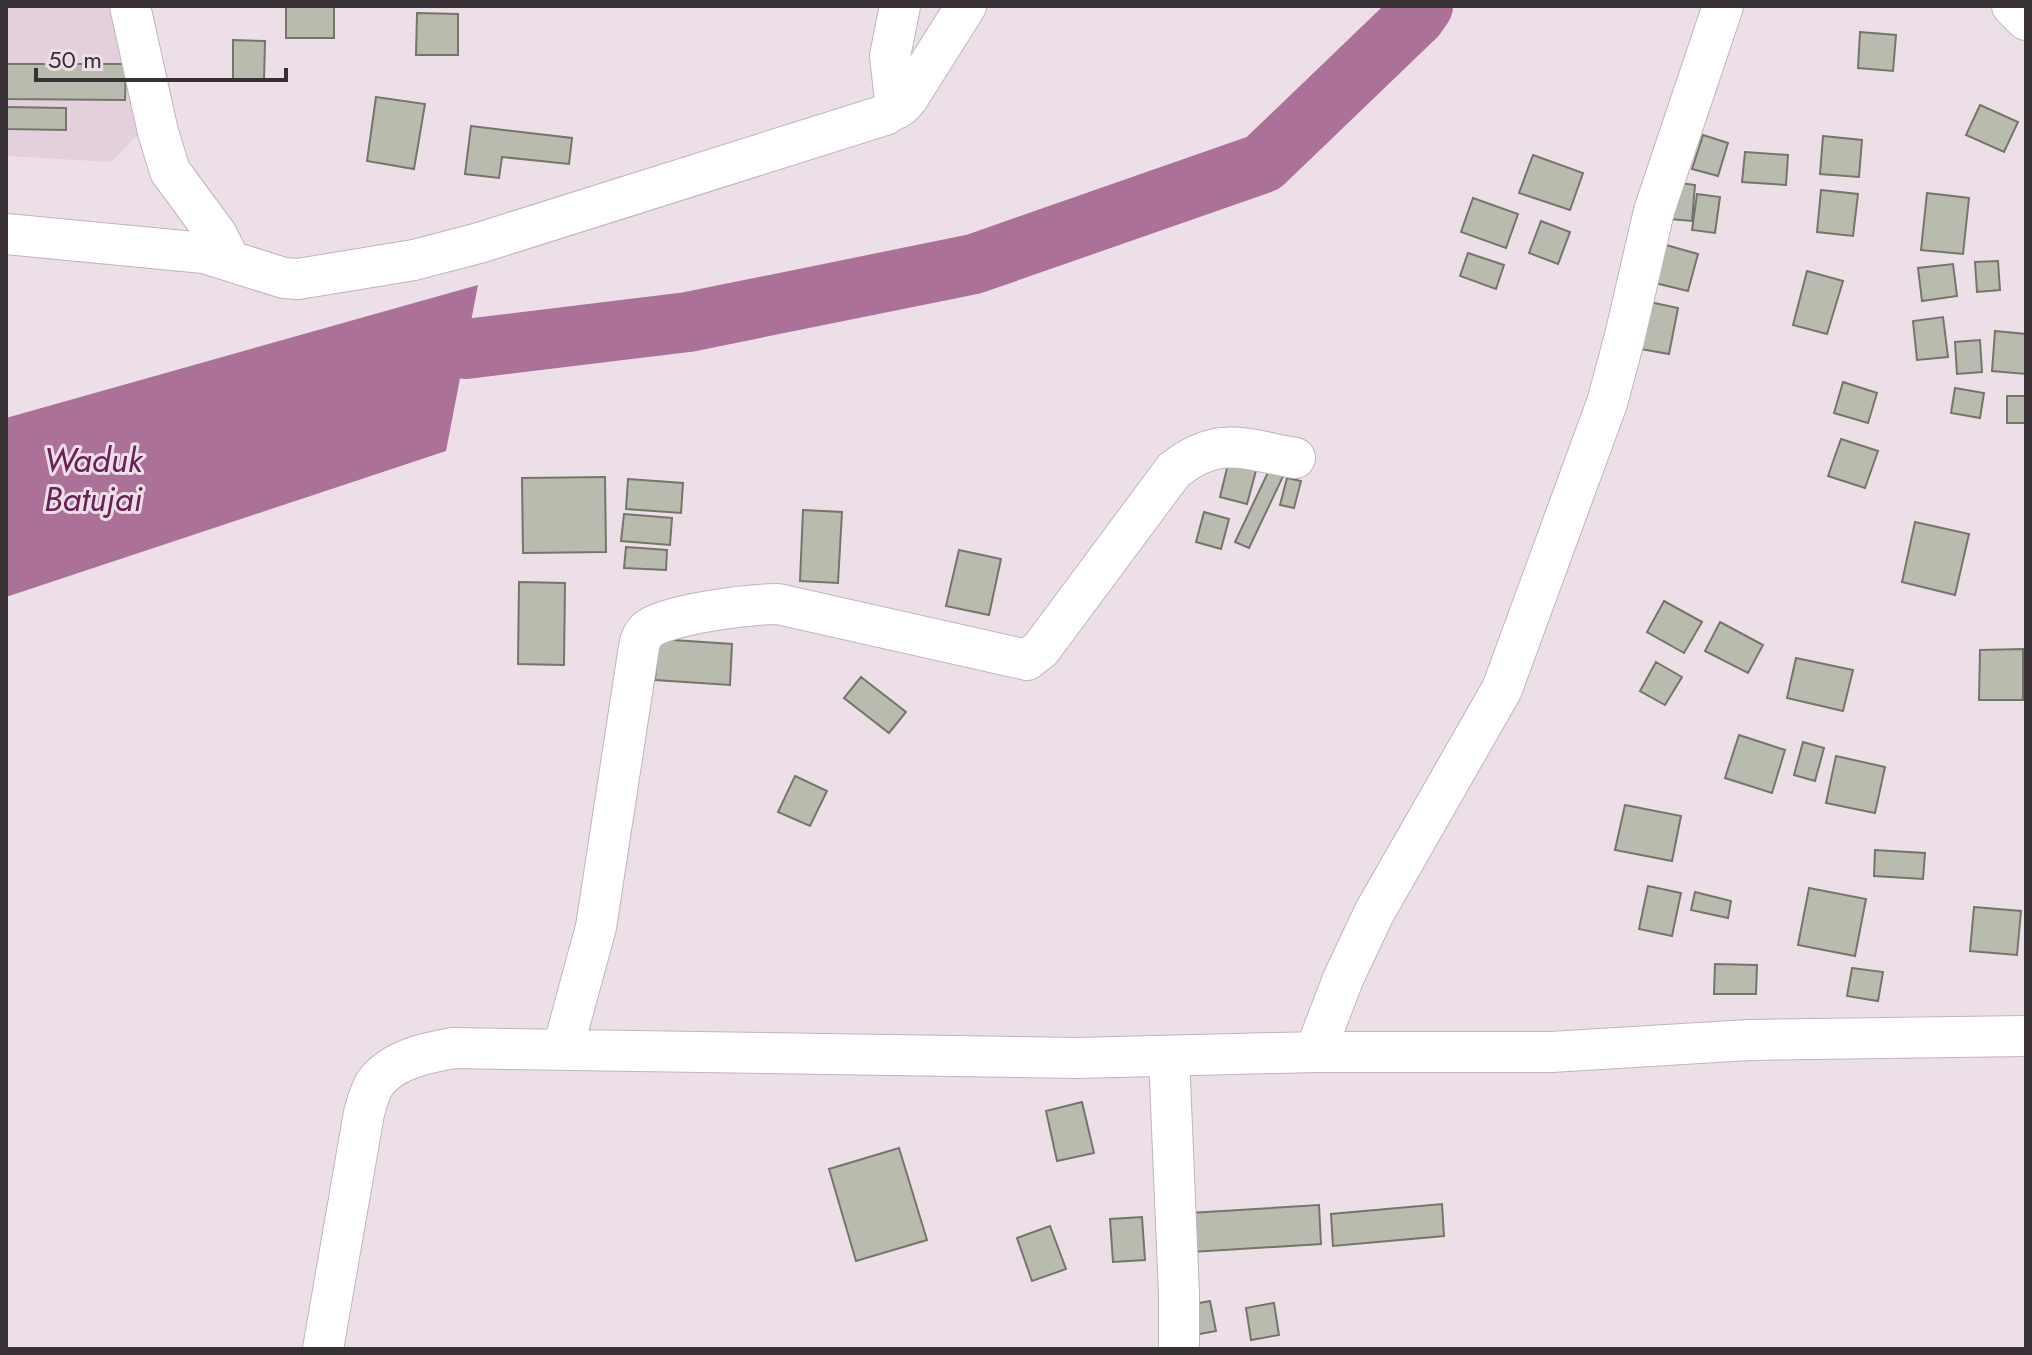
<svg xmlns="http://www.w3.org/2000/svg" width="2032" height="1355" viewBox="0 0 2032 1355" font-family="Jost,sans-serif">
  <rect width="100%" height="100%" fill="#eddfe8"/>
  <path fill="#e4d0dd" d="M 6,6 L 146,6 L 169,103 L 111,162 L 6,156 Z"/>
  <path fill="#ac7198" d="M 478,285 L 446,451 L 6,597 L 6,418 Z"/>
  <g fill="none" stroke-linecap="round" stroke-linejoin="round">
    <path stroke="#ac7198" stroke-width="60" d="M 466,349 L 688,322 L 974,264 L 1263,163 L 1416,16 L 1423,6"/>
  </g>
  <path fill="#b9bbae" stroke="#747669" stroke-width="2" d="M 286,6 L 334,6 L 334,38 L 286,38 Z
    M 417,13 L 458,14 L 458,55 L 416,55 Z
    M 1860,32 L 1896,35 L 1893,71 L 1858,68 Z
    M 233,40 L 265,41 L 264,81 L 233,81 Z
    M 6,64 L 126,64 L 125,100 L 6,99 Z
    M 376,97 L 425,104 L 414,169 L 367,161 Z
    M 1980,105 L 2018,122 L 2004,152 L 1966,135 Z
    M 6,107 L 66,108 L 66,130 L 6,129 Z
    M 471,126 L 572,138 L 569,164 L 502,157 L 499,178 L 465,174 Z
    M 1703,135 L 1728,143 L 1718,176 L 1692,169 Z
    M 1823,136 L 1862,140 L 1859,177 L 1820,174 Z
    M 1745,152 L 1788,155 L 1786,185 L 1742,182 Z
    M 1533,155 L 1583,173 L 1570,210 L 1519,193 Z
    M 1674,182 L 1695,185 L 1692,221 L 1670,219 Z
    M 1821,190 L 1858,194 L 1853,236 L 1817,232 Z
    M 1927,193 L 1969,198 L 1963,254 L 1921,250 Z
    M 1697,194 L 1720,197 L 1715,233 L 1692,230 Z
    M 1473,198 L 1518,214 L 1506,248 L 1461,232 Z
    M 1541,221 L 1570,232 L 1558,264 L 1529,253 Z
    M 1666,245 L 1698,254 L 1688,291 L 1655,283 Z
    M 1468,253 L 1504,265 L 1496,289 L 1460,276 Z
    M 1998,261 L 2000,290 L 1977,292 L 1975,262 Z
    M 1953,264 L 1957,296 L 1922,301 L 1918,268 Z
    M 1807,271 L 1843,281 L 1827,334 L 1793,325 Z
    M 1645,301 L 1678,308 L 1669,354 L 1635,348 Z
    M 1943,317 L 1948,357 L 1917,360 L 1913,321 Z
    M 1995,331 L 2026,334 L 2026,374 L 1992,371 Z
    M 1980,340 L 1982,372 L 1957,374 L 1955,342 Z
    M 1843,382 L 1877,393 L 1868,423 L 1834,413 Z
    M 1955,388 L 1984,393 L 1980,418 L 1951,413 Z
    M 2007,396 L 2026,396 L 2026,423 L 2007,423 Z
    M 1841,439 L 1878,451 L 1865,488 L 1828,476 Z
    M 1229,460 L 1257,467 L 1247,504 L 1220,497 Z
    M 1272,464 L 1286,470 L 1249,548 L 1235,542 Z
    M 605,477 L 606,552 L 523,553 L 522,478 Z
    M 1287,478 L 1301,481 L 1294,508 L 1280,505 Z
    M 628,479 L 683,483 L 681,513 L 626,509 Z
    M 803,510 L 842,512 L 838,583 L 800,581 Z
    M 1204,512 L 1229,519 L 1221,549 L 1196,542 Z
    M 624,514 L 672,518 L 670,545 L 621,541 Z
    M 1915,522 L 1969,534 L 1955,595 L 1902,582 Z
    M 626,547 L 667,550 L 666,570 L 624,568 Z
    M 959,550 L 1001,559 L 989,615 L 946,606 Z
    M 519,582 L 565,583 L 564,665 L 518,664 Z
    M 1664,601 L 1702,622 L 1684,653 L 1647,632 Z
    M 1720,622 L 1763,645 L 1748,673 L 1705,651 Z
    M 658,639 L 732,644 L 730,685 L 655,680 Z
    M 2023,649 L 2023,700 L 1979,700 L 1980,650 Z
    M 1796,658 L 1853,670 L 1843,711 L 1787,698 Z
    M 1656,662 L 1682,677 L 1665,705 L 1640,691 Z
    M 861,677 L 906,712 L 889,733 L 844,698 Z
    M 1739,735 L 1785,750 L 1772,793 L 1725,778 Z
    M 1803,742 L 1824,748 L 1815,781 L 1794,775 Z
    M 1836,756 L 1885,767 L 1875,813 L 1826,803 Z
    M 795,776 L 827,791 L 810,826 L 778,812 Z
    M 1625,805 L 1681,816 L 1672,861 L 1615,850 Z
    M 1875,850 L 1925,853 L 1923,879 L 1874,876 Z
    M 1648,886 L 1681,893 L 1672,936 L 1639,929 Z
    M 1809,888 L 1866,899 L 1855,956 L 1798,945 Z
    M 1695,892 L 1731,901 L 1728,918 L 1691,910 Z
    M 1974,907 L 2021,911 L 2017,955 L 1970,951 Z
    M 1715,964 L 1757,965 L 1756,994 L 1714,994 Z
    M 1852,968 L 1883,972 L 1878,1001 L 1847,996 Z
    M 1082,1102 L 1094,1153 L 1057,1161 L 1046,1111 Z
    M 899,1148 L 927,1240 L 856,1261 L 829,1169 Z
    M 1442,1204 L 1444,1236 L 1333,1246 L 1331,1214 Z
    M 1319,1205 L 1321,1244 L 1192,1252 L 1190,1213 Z
    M 1142,1217 L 1145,1260 L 1113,1262 L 1110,1219 Z
    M 1050,1226 L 1066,1269 L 1032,1281 L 1017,1238 Z
    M 1210,1301 L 1216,1331 L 1189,1336 L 1184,1306 Z
    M 1274,1303 L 1279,1335 L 1251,1340 L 1246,1308 Z"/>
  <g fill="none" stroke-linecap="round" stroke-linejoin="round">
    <defs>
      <path id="minor" d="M 130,6 L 158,132 L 170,171 L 217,235 L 230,261
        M 2012,6 L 2026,20
        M 896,109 L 890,56 L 900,6
        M 6,234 L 204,253 L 284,278 L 298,279 L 414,260 L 479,243 L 885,115 L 902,105 L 908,98 L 966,6
        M 563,1048 L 596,927 L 639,647 C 640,641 642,635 647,630 C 666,614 752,604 778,604 L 1027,660 L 1041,649 L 1174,470 C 1218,435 1244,449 1295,458
        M 1315,1052 L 1343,979 L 1374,913 L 1502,689 L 1607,403 L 1625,336 L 1654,211 L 1723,6
        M 1169,1056 L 1179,1294 L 1179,1349
        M 323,1349 L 364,1113 C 367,1103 370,1090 376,1082 C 394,1059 426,1053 453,1048 L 1077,1058 L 1315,1052 L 1551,1052 L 1749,1040 L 2026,1036"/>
    </defs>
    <use href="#minor" stroke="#c1b4bc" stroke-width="42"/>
    <use href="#minor" stroke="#fff" stroke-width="40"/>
  </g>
  <g text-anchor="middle" stroke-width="6" stroke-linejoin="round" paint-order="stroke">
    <g font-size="34" font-style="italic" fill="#692055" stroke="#eddfe8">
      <text x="93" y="472">Waduk<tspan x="93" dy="39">Batujai</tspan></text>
    </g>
  </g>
  <rect width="2032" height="1355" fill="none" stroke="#373135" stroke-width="16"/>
  <path d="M36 68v12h250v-12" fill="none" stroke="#373135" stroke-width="4"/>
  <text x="48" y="68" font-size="24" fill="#373135" stroke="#eddfe8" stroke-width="6" paint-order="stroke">50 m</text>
</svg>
